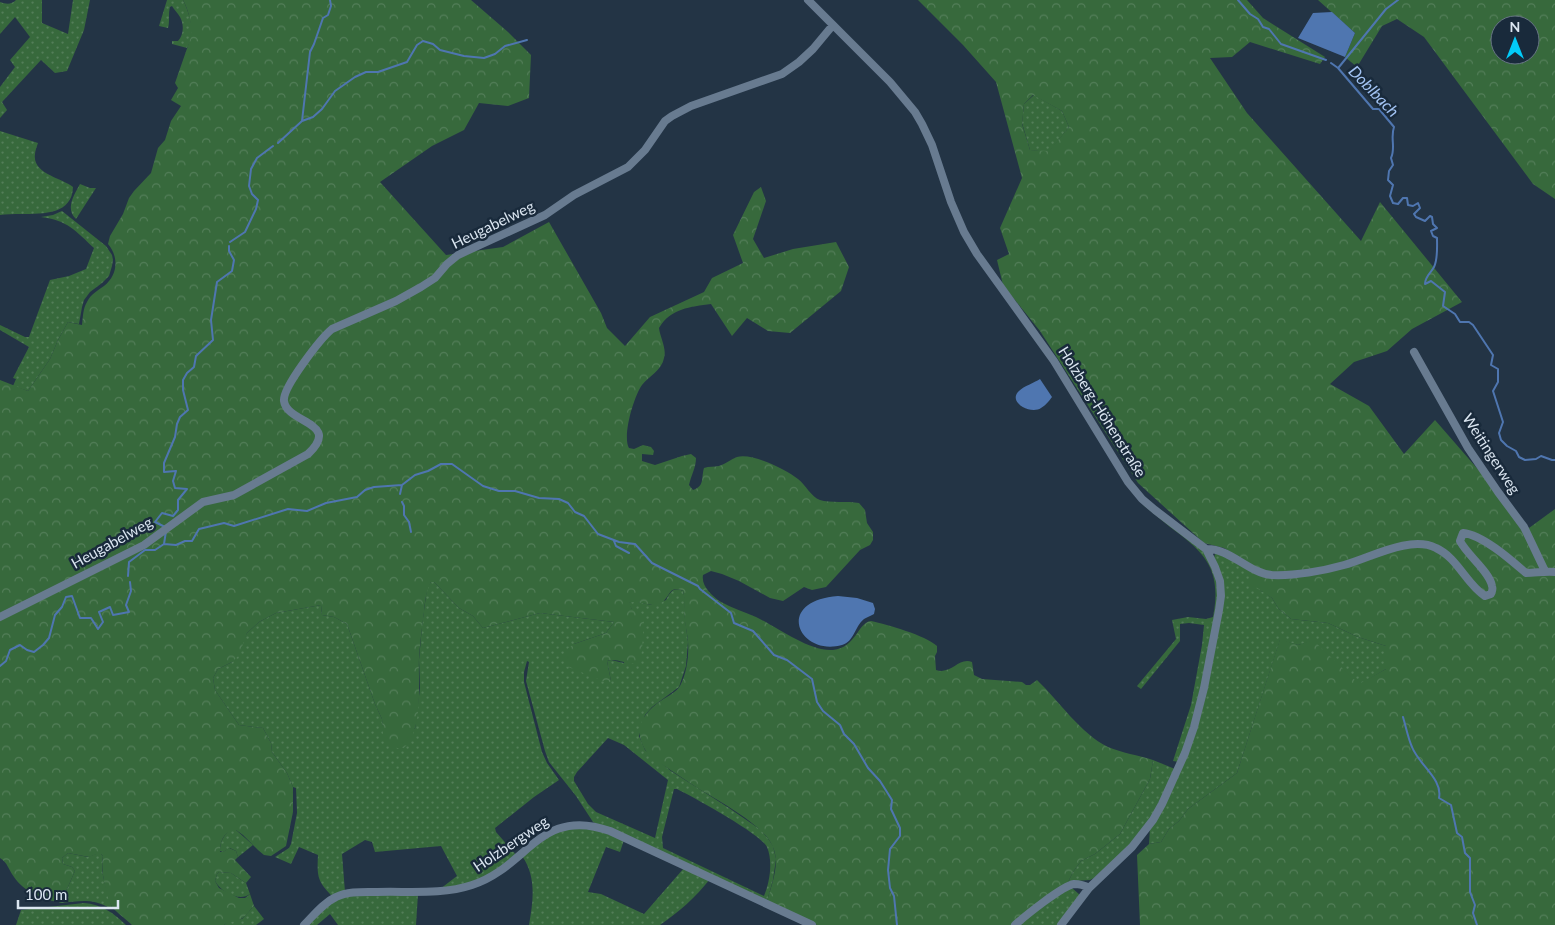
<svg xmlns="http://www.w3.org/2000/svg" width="1555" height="925" viewBox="0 0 1555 925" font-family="Lato,sans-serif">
  <defs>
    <pattern id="grass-dots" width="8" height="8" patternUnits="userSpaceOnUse" patternTransform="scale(1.25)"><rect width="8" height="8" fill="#37693c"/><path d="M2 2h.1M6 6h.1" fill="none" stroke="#537e59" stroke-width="1.8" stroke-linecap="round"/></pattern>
    <pattern id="forest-crowns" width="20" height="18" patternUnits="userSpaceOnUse" patternTransform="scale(1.25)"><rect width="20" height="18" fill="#37693c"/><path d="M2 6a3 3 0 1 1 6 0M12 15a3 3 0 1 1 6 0" fill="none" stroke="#537e59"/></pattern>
  </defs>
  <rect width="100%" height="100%" fill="#233445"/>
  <path fill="url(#grass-dots)" fill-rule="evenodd" d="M 16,0 L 42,0 L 42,23 L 68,34 L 73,0 L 90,0 L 84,30 L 67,71 L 55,73 L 41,60 L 2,102 L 7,110 L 0,118 L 0,87 L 15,67 L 10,60 L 30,37 L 15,17 L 0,34 L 0,2 C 6,4 11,5 16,0 Z
    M 167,0 L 183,0 C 188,10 193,25 192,36 C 191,40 189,44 187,48 L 172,44 L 172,41 L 178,41 C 184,35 184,24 180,17 C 178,13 174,10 172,6 L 170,7 C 168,14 170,21 168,28 L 159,26 Z
    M 1034,95 L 1062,111 L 1069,127 L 1049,152 L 1030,150 L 1022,123 L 1024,104 Z
    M 0,131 L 38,143 C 37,146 35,151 35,154 C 32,174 63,178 73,187 C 72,223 23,211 0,215 Z
    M 80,184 L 90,188 L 96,188 L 76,219 C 65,209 74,195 80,184 Z
    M 62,211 L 106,246 L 112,255 L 113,260 L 112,266 L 109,276 L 102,283 L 90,292 L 84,300 L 82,307 L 79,324 L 68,322 L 58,340 L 50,359 L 28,391 L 13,386 L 16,379 L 13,378 L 29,347 L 0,330 L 0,325 L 25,337 L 29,337 L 50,280 L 69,276 L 86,269 L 94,248 C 76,231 67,220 41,217 L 53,215 Z
    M 1143,505 L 1148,507 L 1202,550 L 1207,557 L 1215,574 L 1218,596 L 1199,699 L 1179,762 L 1173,761 L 1191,705 L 1202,645 L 1204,625 L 1189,623 L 1180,624 L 1180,641 L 1141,689 L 1137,686 L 1176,639 L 1172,620 L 1188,617 L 1206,619 L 1213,617 C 1222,570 1206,553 1170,527 C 1161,520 1152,512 1143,505 Z
    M 1219,553 L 1255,573 L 1261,591 L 1264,592 L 1272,598 L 1278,608 L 1291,619 L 1328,623 L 1358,637 L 1386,646 L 1386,669 L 1359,685 L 1313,641 L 1298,645 L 1280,640 L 1237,773 L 1188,809 L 1179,821 L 1169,829 L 1161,842 L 1149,844 L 1150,828 L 1180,770 L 1221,610 L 1214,558 L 1215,554 Z
    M 431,582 L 434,582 L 459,608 L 473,616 L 483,628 L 540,613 L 614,622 L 606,633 L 574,644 L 611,681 L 607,661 L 611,660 L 624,663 L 632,609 L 628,603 L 634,601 L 651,605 L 666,600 C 670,592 674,586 683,591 L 685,599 L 684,611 L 688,642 L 686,666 L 679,687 L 652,707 L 645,715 L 639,736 L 645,750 L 671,771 L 729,808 L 761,830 L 769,840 L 773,846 L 776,859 L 773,880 L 767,901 L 593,822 L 576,796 L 549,762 L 545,751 L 526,681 L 529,662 L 527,661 L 524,672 L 524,682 L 542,752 L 547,763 L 559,780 L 534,797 L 495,828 L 496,832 L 517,856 L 504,866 L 475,882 L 440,889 L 457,876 L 441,846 L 375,852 L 372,842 L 365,840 L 342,854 L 345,892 L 333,897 C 317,881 317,876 318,855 L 299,847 L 291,864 L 275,857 L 289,848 L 291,844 L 297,813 L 296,788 L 293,787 L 287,773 L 272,752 L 271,743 L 263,728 L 239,725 L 215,690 L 213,678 L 218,669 L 232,662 L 247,633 L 259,622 L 276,613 L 321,605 L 322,615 L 334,617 L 347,624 L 375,704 L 382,719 L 383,727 L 415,729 L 420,688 L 419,660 L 422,626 L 427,588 ZM 608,738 L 624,745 L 668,780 L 655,838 L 596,812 L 588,804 L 574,781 L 574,777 L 577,772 ZM 674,789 L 677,789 C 693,797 761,834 767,847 C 773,861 770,882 764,896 L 663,848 L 662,837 Z
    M 1153,760 L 1175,769 L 1151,819 L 1126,849 L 1094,878 L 1090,880 L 1075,881 L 1067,884 L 1073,872 L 1081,861 L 1095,854 L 1120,834 L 1150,779 Z
    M 589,827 L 624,840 L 620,852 L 606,847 L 588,892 L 601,894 L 644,914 L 684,868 L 710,879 C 696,897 679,912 660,925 L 529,925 C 533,902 537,877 522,856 L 557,831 Z
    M 230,830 L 236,830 L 253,845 L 238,857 L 236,851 L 230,848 L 223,852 L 220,851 C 220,842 223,836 230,830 Z
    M 68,853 L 88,857 L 96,854 L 101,854 L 103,856 C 99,873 108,892 112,908 L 110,908 C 92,898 80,901 60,903 L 59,902 L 63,898 L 75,871 L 72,867 L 63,864 L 62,858 Z
    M 219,872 L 231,873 L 246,883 L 250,894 C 239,902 221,892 215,881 L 217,874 Z
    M 1069,888 L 1072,888 L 1080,895 L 1058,925 L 1018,925 L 1032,913 Z
    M 418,894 L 416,925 L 338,925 L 330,914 L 317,925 L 308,925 C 316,917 324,908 333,902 C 350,891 397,894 418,894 Z
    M 84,903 C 101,904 114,913 126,925 L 16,925 L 21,910 Z
    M 254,906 L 264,919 L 256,925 L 224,925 L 229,921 L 242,919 Z"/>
  <path fill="url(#forest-crowns)" fill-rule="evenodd" d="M 183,0 L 471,0 L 508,32 L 531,55 L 529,98 L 508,106 L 479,103 L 464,130 L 432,146 L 380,182 L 446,255 L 503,247 L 549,222 L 601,313 L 607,328 L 625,346 L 650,317 L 704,292 L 712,278 L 743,263 L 733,235 L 754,192 L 761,187 L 766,201 L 753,239 L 764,258 L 793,249 L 836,242 L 849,267 L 841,291 L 790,333 L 768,331 L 747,318 L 732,336 L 711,304 C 690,307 671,308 659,328 C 660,337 667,349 664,358 C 662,370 649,376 642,385 C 634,396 622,436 629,448 L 634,449 L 643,445 L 651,447 L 654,451 L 653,455 L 642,454 L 642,461 L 655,465 L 682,456 L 691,454 L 696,458 C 696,468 691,475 689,485 L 693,490 C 705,486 701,478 704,468 C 709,466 714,467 719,466 C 726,464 731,459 737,457 C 751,452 787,470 798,479 C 806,485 811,497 820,500 C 829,503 849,501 859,503 L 865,510 L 867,523 L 873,532 L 873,540 L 870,545 L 860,550 L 826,587 L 812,590 L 804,587 L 783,601 L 770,598 L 739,581 L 722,574 L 711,571 L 703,575 C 701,586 712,596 721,602 C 732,608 745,612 756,617 C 777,627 810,652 833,650 C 857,647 857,623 871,621 C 888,625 925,635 937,646 L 937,652 L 935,656 L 936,670 C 952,675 958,657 972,662 L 974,675 L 982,679 L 1022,682 L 1026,685 L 1030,685 L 1037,680 C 1058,700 1081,734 1108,747 C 1122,753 1138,755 1153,760 L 1150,779 L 1120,834 L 1095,854 L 1081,861 L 1073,872 L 1067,884 L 1011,925 L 817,925 L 767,901 C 772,884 781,862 772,845 C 763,825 719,801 699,789 C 683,778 667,768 651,757 C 631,735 639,715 662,700 C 668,696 676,692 680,686 C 687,673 689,655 688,641 C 687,631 684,620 684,610 C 684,603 685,598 683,591 C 669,584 670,598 661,603 C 650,609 639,599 629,603 L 632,609 L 644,615 L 642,651 L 638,663 C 627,666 617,657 607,661 L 611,681 L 608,683 L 566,666 L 566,650 L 574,644 L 606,633 L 614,622 L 540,613 L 483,628 L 473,616 L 459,608 L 434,582 L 431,582 C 426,591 425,601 424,612 C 422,627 420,643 419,658 C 418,684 424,728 404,748 L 397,748 L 388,745 L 383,735 L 382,719 L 375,704 L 347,624 L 334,617 L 322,615 L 321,605 L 276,613 L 259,622 L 247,633 L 239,655 L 232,662 L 218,669 L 213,678 L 215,690 L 239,725 L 263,728 L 271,743 L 272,752 L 287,773 L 293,787 L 293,812 L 286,846 L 271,856 L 264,855 L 258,850 L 243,835 L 236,830 C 224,831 220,841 220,852 L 223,852 L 229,848 L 236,851 L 238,857 L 235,860 L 251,877 L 246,883 L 231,873 L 219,872 L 217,874 L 215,881 L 219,888 L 239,898 L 245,898 L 250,894 L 254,906 C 250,910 246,916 241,919 C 235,923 230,920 224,925 L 132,925 C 127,920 115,911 112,907 C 106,896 100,868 103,856 L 101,854 L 97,854 L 89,857 L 68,853 L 62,858 L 63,864 L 72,867 L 75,871 L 63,898 L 59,902 C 43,900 23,891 14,877 C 8,869 8,863 0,858 L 0,380 L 28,391 L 50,359 L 58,340 L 68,322 L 82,325 C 83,317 83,308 87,302 C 91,294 97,291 104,286 C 118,275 119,257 108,244 L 110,236 L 123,214 L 129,198 L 134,191 L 151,173 L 158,148 L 165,140 L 171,121 L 181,106 L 171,100 L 178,88 L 175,83 L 191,37 C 192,25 189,11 183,0 Z
    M 918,0 L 1247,0 L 1263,18 L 1325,57 L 1320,64 L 1250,42 L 1232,57 L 1210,58 L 1247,113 L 1361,241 L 1380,202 L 1462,302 L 1412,329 L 1387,351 L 1354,362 L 1330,384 L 1369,406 L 1404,454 L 1435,420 L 1529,528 L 1555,509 L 1555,925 L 1140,925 L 1137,855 L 1149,844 L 1161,842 L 1169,829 L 1179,821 L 1188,809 L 1237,773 L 1280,639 L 1298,645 L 1313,640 L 1359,684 L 1386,669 L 1386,646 L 1358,637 L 1328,623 L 1291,619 L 1278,608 L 1272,598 L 1249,583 L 1249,575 L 1255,573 L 1253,566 L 1224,548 L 1204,543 L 1138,483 L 1040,331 L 1003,285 L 997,260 L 1009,254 L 1000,228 L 1022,178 L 996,82 L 963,45 ZM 1033,95 L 1062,111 L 1069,127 L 1049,151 L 1030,150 L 1022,124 L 1024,104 Z
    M 1318,0 L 1555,0 L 1555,199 L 1533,184 L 1424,37 L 1397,19 L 1382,26 L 1357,67 L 1345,57 L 1355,33 ZM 1500,25 L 1530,25 L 1530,55 L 1500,55 Z"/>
  <path fill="#4f76b0" d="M 1332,12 L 1355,33 L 1345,57 L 1298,38 L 1313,13 Z
    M 1040,379 L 1052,397 C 1049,401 1045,406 1041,408 C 1031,415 1007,402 1019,391 C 1024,386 1034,383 1040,379 Z
    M 838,596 L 857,598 L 873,603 L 875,609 L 874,614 C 871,616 867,617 864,619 C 855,626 854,642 842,645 C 799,657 773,601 838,596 Z"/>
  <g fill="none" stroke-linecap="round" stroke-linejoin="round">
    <path stroke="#4f76b0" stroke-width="2" d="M 1238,0 L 1250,14 L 1258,19 L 1263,27 L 1269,29 L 1281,44 L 1326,60
      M 1331,63 L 1338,68 L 1373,109 L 1379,109 L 1394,127 C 1390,138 1396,148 1391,158 L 1393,165 L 1389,171 L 1388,180 L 1393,185 L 1390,196 L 1393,203 L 1398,204 L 1403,198 L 1407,198 L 1408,205 L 1413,206 L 1418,203 L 1420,208 L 1414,214 L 1416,217 L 1425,221 L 1430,216 L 1432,217 L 1433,224 L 1437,228 L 1431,231 L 1433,236 L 1437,238 C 1437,247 1438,259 1434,267 C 1431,273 1425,276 1425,284 L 1431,281 L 1445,292 L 1443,306 L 1455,314 L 1460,322 L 1469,322 L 1473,325 L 1493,355 L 1491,365 L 1498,369 L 1498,382 L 1493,391 L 1503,422 L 1499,433 L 1501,440 L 1507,446 L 1516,451 L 1519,457 L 1525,460 L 1536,459 L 1541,456 L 1552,460 L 1555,460
      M 1339,67 L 1386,9 L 1398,0
      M 302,121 L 313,117 L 322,109 L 335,91 L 355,77 L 366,72 L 378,72 L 407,62 L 417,45 L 423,41 L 433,44 L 440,50 L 464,56 L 484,58 L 495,54 L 505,46 L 527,40
      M 278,143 L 302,121 L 310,52 L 314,44 L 323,18 L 328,15 L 331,6 L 330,0
      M 230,242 L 245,232 L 256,209 L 258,200 L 252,194 L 249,186 L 251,169 L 257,158 L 273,146
      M 400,494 L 402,485
      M 402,502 L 404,506 L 404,515 L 409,522 L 411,532
      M 165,527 L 155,522 L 162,513 L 173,516 L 178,510 L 178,500 L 187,489 L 175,488 L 173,481 L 176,471 L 164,472 L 164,463 L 175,437 L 177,424 L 180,417 L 188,410 L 183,390 L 183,380 L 187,373 L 194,367 L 196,356 L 213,340 L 211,320 L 217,282 L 232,271 L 234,260 L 229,251 L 229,246
      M 614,541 L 616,546 L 629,553
      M 164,544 L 176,545 L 185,541 L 192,541 L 199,529 L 224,523 L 234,526 L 288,509 L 307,511 L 326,503 L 357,497 L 365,490 L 374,487 L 402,485 L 415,475 L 428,471 L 441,464 L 452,464 L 483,486 L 499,491 L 515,491 L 539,498 L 559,499 L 568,503 L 575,512 L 584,516 L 598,534 L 619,542 L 635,544 L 652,563 L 698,586 L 700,589 L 731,613 L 734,623 L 753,631 L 774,655 L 787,660 L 812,679 L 817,702 L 823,711 L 840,725 L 844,734 L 854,744 L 868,768 L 880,781 L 892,800 L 891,809 L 900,828 L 900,836 L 890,849 L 888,870 L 890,888 L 894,896 L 897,925
      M 128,576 L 129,562 L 145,550 L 155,550 L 164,544 L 166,531
      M 0,666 L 6,661 L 10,650 L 20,645 L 27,650 L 34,652 L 43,645 L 49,638 L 55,615 L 62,607 L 66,597 L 72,596 L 80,618 L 91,618 L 98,629 L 103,622 L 99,612 L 110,607 L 113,615 L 129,612 L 126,605 L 131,591 L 130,582
      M 1403,717 C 1406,727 1408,738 1412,747 C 1419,765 1443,779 1439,798 L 1451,805 L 1457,833 L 1462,837 L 1465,853 L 1470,858 L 1470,892 L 1475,905 L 1473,913 L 1477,925"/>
    <path stroke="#687b90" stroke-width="8" d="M 808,0 L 890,82 L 915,112 L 922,124 L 932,145 L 951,202 L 964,232 L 977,254 L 1054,361 L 1128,482 L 1142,499 L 1155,510 L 1206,549 L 1215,567 L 1220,581 L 1221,596 L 1219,610 L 1204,688 L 1194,727 L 1185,753 L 1162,804 L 1153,820 L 1132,847 L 1089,888 L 1061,925
      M 1414,352 L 1468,448 L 1498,492 L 1524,527 L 1545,571
      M 1206,549 C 1230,548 1248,573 1272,575 C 1294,576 1323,571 1344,565 C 1370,558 1410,535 1436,548 C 1458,558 1466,584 1485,596 L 1491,594 C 1492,593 1493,587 1492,586 C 1490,572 1467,555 1460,541 L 1463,533 C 1483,535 1511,560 1526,573 C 1536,573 1545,571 1555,572
      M 0,617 L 144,545 L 203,502 L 234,495 L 308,454 C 342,422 287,424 284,401 C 282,388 321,338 332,329 L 396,301 L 421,287 L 435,278 L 447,264 L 458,255 L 545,215 L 574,195 L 628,167 L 645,150 L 665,121 L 672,116 L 691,106 L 782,74 L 799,62 L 813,49 L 833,25
      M 304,925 C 314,915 323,903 336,897 C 348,891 363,892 377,892 C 408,891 442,895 472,885 C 528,867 540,806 610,831 L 812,925
      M 1015,925 C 1025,916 1062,886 1074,884 C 1080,884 1084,885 1089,888"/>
  </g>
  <g text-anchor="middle" stroke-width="5" stroke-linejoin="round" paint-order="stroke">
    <g font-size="15" fill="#dbe6f1" stroke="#192a3b">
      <text transform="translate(493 225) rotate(-26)" y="5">Heugabelweg</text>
      <text transform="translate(1102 412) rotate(58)" y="5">Holzberg-Höhenstraße</text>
      <text transform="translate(1491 454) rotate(57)" y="5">Weitingerweg</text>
      <text transform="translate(112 543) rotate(-29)" y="5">Heugabelweg</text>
      <text transform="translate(511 844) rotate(-34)" y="5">Holzbergweg</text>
    </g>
    <g font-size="16" font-style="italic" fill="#a2c3f3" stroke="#192a3b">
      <text transform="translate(1374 91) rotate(46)" y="6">Doblbach</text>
    </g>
  </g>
  <g transform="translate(1515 40)"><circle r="24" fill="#192a3b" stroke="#677584"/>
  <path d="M0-4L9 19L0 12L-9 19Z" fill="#02cbf9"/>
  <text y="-8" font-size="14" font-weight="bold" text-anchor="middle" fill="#dbe6f1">N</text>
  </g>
  <path d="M18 900v8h100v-8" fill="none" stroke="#dbe6f1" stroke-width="2.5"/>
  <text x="25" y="900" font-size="15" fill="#dbe6f1" stroke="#192a3b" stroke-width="4" paint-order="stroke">100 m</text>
</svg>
